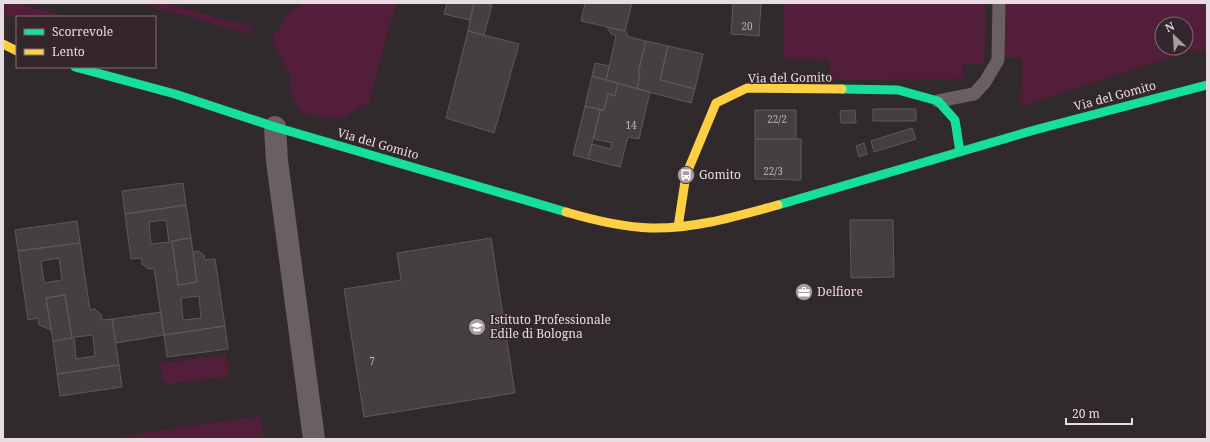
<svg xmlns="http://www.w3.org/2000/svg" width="1210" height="442" viewBox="0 0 1210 442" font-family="'Noto Serif',serif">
  <rect width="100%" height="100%" fill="#302a2d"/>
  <path fill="#521e3a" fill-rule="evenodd" d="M 3,3 L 17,3 L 65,17 L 17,17 L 17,18 L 3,14 Z
    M 142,3 L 164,3 L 252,27 L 248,34 Z
    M 304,3 L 396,3 L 369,102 L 339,120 L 306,114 L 298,107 L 289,87 L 291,77 L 272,42 L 275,31 L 278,31 L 287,14 Z
    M 784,3 L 986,3 L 984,64 L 963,64 L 963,79 L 830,80 L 830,60 L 783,59 Z
    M 1006,3 L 1207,3 L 1207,50 L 1188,52 L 1020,107 L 1022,58 L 1004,58 ZM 1162,24 L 1186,24 L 1186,48 L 1162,48 Z
    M 226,354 L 229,376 L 170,384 L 162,381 L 160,364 Z
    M 260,416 L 265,439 L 102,439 Z"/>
  <path fill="#453f42" stroke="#5e585b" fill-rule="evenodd" d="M 447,3 L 474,3 L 470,20 L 444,14 Z
    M 474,3 L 483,3 L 492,5 L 484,35 L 468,31 Z
    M 585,3 L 632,3 L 625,31 L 581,21 Z
    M 733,3 L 761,3 L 759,36 L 731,34 Z
    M 607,27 L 625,31 L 629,37 L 646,41 L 638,73 L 640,74 L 637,89 L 606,80 L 616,36 L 611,34 Z
    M 468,31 L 519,44 L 494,133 L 446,118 Z
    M 646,41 L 668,46 L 660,80 L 695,89 L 691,103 L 637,89 L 640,74 L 638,73 Z
    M 668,46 L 703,54 L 695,89 L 660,80 Z
    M 595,63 L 609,66 L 606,80 L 592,76 Z
    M 592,76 L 618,83 L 615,96 L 608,94 L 604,110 L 585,106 Z
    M 618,83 L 650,92 L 639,139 L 628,137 L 620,167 L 588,159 L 592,144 L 610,149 L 612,143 L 594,139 L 600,110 L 604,110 L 608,94 L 615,96 Z
    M 585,106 L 600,110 L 588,159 L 573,155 Z
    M 873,109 L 916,109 L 916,121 L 873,121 Z
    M 755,110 L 796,110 L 796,139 L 755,139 Z
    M 855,110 L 856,123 L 841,123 L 840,111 Z
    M 912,128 L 916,139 L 874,152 L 871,141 Z
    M 755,139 L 801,139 L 801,180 L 755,179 Z
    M 864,143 L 867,154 L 859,157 L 856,146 Z
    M 183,183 L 186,205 L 125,214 L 122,191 Z
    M 186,205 L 191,238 L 172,241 L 178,285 L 197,282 L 193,252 L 198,251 L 204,255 L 205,260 L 215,259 L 225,326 L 164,335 L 154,268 L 149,269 L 142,264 L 142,258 L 131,259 L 125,214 ZM 166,220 L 169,242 L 151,244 L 149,222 ZM 199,296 L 201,318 L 183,320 L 181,298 Z
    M 850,220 L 893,220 L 894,277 L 851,278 Z
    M 77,221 L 80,243 L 18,251 L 15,230 Z
    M 191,238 L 197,282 L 178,285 L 172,241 Z
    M 491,238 L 515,393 L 364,417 L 344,289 L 401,280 L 397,253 Z
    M 80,243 L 90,310 L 95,309 L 101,315 L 102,320 L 112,319 L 119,365 L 57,374 L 53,341 L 72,338 L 65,295 L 46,298 L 51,330 L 39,325 L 38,318 L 28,320 L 18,251 ZM 59,258 L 62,280 L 44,283 L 41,261 ZM 93,335 L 95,356 L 76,359 L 74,337 Z
    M 65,295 L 72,338 L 53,341 L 46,298 Z
    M 161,312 L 164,335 L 116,343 L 112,319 Z
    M 225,326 L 228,349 L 167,357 L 164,335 Z
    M 119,365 L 122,387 L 60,396 L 57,374 Z"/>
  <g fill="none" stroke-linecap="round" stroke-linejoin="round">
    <path stroke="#6a6064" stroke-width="13" d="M 938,101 L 974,94 L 985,82 L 998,60 L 999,3"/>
    <path stroke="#6a6064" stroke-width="22" d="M 275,127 L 277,161 L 314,439"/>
    <path stroke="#16e098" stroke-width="9" d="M 75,67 L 175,94 L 275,127 L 566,212
      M 842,89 L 898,90 L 938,101 L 955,120 L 960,152
      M 778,205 L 1038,129 L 1207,85"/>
    <path stroke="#ffcf43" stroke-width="9" d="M 3,44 L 17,51
      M 566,212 C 593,220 622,227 651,228 C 694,229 737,216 778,205
      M 678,227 L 686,175 L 716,103 L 747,88 L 842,89"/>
  </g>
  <defs>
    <symbol id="bus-disc" viewBox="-11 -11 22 22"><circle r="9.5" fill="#a79ea2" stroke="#34262c"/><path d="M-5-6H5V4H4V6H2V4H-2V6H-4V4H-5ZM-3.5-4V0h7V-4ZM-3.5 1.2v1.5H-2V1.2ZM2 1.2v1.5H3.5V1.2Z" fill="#fff"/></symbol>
    <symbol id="office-disc" viewBox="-11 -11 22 22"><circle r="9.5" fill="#a79ea2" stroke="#34262c"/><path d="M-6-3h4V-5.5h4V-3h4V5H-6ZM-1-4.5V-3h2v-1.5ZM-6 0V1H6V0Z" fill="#fff"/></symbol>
    <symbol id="school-disc" viewBox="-11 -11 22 22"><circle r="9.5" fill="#a79ea2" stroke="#34262c"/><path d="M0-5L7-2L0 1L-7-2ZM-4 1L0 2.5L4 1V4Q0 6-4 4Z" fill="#fff"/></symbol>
  </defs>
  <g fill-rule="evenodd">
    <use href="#bus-disc" x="676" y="165" width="20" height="20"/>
    <use href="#office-disc" x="794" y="282" width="20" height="20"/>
    <use href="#school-disc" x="467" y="317" width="20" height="20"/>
  </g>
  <g text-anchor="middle" stroke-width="3" stroke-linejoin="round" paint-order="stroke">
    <g font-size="10" fill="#beb6b9">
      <text x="747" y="30">20</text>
      <text x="777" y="123">22/2</text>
      <text x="631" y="129">14</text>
      <text x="773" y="175">22/3</text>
      <text x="372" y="365">7</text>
    </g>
    <g font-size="12" fill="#e7dde1" stroke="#34262c">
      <text transform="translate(790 78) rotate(-1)" y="4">Via del Gomito</text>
      <text transform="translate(1115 96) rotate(-15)" y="4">Via del Gomito</text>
      <text transform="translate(378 144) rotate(16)" y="4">Via del Gomito</text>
    </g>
    <g font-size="12" fill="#e7dde1" stroke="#34262c" text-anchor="start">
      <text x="699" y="179">Gomito</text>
      <text x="817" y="296">Delfiore</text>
      <text x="490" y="324">Istituto Professionale<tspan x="490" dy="14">Edile di Bologna</tspan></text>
    </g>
  </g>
  <rect width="1210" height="442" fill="none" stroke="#e7dde1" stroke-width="8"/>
  <rect x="16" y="16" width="140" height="52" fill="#34262c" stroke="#7c6f74"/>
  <rect x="24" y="29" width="20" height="6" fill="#16e098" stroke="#7c6f74"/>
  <text x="52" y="36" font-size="12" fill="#e7dde1">Scorrevole</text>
  <rect x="24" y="49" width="20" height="6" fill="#ffcf43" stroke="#7c6f74"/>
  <text x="52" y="56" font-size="12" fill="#e7dde1">Lento</text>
  <g transform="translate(1174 36) rotate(335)"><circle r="19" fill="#34262c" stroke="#7c6f74"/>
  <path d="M0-3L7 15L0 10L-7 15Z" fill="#a79ea2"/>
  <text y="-6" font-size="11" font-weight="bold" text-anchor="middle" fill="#e7dde1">N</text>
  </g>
  <path d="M1066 418v6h66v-6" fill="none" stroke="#e7dde1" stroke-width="2"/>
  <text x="1072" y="418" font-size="12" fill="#e7dde1" stroke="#34262c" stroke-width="3" paint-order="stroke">20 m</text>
</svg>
